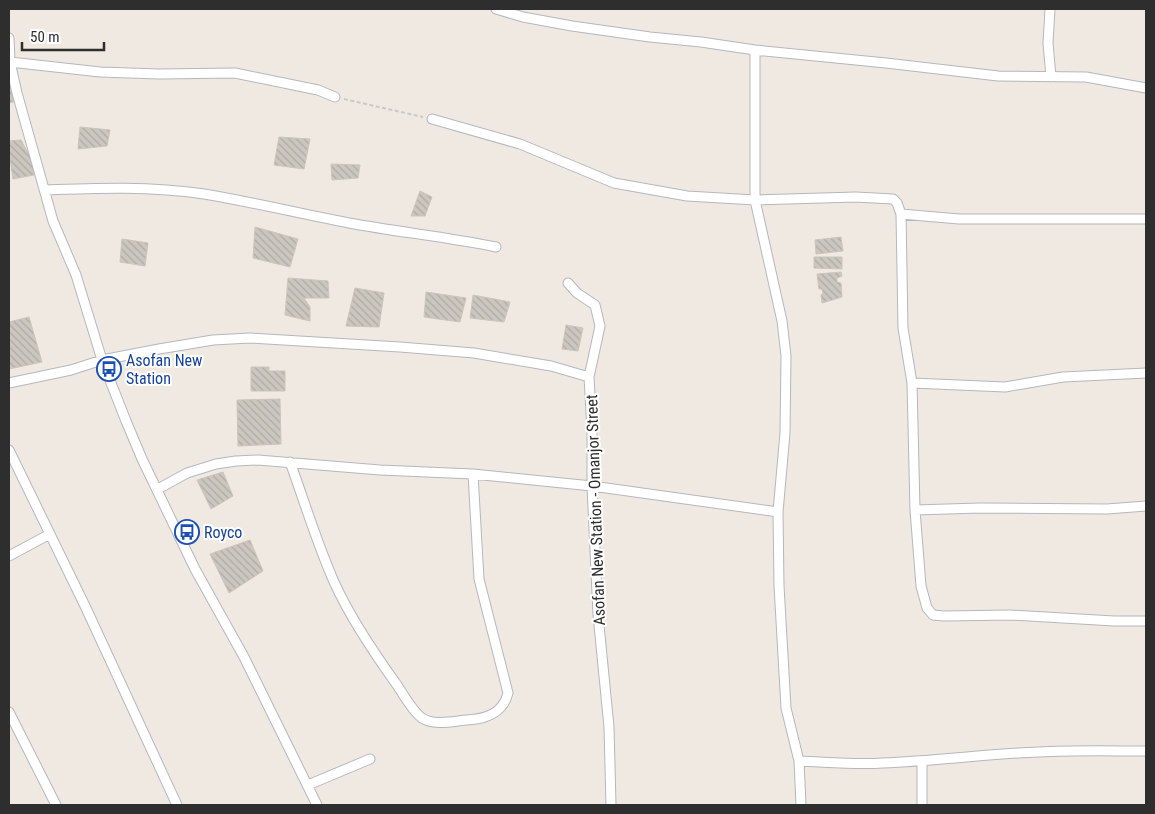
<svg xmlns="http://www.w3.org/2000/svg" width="1155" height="814" viewBox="0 0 1155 814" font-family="'Roboto Condensed',sans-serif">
  <defs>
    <pattern id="building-back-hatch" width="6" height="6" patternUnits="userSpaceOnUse" patternTransform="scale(1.25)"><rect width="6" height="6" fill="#cbc7bf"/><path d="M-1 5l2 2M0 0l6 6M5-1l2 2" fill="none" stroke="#afaba4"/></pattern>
  </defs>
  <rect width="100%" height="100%" fill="#efe9e1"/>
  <path fill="url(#building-back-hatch)" stroke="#cbc5ba" d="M 9,62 L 17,101 L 9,103 Z
    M 80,127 L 110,130 L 107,146 L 78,149 Z
    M 279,137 L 310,139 L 304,169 L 274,165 Z
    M 21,140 L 39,174 L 13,179 L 9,152 L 9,141 Z
    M 331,164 L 360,165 L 358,178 L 332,180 Z
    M 420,191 L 432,197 L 425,216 L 411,216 Z
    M 255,227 L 298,239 L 290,267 L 253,258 Z
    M 841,237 L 843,251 L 816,254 L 815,240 Z
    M 122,239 L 148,243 L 145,266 L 120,262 Z
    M 814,257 L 842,257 L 842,269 L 814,268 Z
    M 841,272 L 842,276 L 837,278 L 837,282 L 841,283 L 842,297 L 822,303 L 821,295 L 823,293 L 822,289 L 819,289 L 817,274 Z
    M 288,278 L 328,281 L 329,298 L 304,298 L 310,307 L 310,321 L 285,315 Z
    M 355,288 L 384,293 L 379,327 L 346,326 Z
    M 426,292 L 466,298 L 460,322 L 424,317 Z
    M 473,295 L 510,302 L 504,322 L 470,318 Z
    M 29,317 L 42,362 L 9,369 L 9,322 Z
    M 566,325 L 583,328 L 578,351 L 562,349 Z
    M 251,367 L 269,367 L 269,371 L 285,371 L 285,391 L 251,391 Z
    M 280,399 L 281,444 L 238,446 L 237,400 Z
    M 223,472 L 233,496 L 211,509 L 197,480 Z
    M 250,540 L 263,571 L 229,593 L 210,554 Z"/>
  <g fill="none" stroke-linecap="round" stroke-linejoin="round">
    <defs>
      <path id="minor" d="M 496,9 L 523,17 L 572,26 L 650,37 L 701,42 L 755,50 L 886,63 L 998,76 L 1086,77 L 1146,88
        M 1050,9 L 1048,43 L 1051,77
        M 9,38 L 10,62 L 17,93 L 53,221 L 76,275 L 102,360 L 126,421 L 142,459 L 195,569 L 244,657 L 317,805
        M 755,50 L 755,200 L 782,321 L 786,356 L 785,433 L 778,512 L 779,586 L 786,708 L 799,761 L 801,805
        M 10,62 L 100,72 L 159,74 L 235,73 L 318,90 L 335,97
        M 432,119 L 520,144 L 614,183 L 687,196 L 755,200 L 856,197 L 893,199 L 897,203 L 901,214 L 903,328 L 912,383 L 915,510 L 921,586 L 927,608 L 933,615 L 944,616 L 1010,615 L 1114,621 L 1146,621
        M 45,190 C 98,188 151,186 204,194 C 253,202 301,214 349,223 C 398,232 447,237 496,247
        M 901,214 L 959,219 L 1146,219
        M 568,283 L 577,293 L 595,305 L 600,326 L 589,377
        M 9,383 L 71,370 L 102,360 L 159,349 L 213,340 L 250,338 L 400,347 L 474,353 L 551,366 L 589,377 L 592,431 L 592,486 L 598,615 L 609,727 L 611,805
        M 912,383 L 1005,387 L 1063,377 L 1146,373
        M 9,450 L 86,608 L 177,805
        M 290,462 C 305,503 317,544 335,584 C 351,619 374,653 397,685 C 403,694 413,712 422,718 C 434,726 454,721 467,720 C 487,719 503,713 508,693 L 479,579 L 473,474
        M 158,489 L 187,473 L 216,464 L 236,461 L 258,460 L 380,470 L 473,474 L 592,486 L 778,512
        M 915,510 L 980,508 L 1107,509 L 1146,506
        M 9,556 L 50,534
        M 9,712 L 56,805
        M 799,761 C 827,762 855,765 883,763 C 935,761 987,754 1039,752 C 1075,750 1111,751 1146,751
        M 308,785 L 370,759
        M 922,805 L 922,761"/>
    </defs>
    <use href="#minor" stroke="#b4b7c1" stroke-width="11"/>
    <path stroke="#c9c9c9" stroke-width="2" stroke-dasharray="4 2.5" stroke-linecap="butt" d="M 344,99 L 423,117"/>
    <use href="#minor" stroke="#fff" stroke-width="9"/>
  </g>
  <defs>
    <symbol id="bus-ring" viewBox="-11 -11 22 22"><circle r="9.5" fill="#fff" stroke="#1a4fb4" stroke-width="1.5"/><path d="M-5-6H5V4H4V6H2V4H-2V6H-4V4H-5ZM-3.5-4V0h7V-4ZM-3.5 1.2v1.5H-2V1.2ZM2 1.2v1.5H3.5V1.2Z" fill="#1a4fb4"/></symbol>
  </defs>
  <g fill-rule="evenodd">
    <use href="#bus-ring" x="95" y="355" width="28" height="28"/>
    <use href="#bus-ring" x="173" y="518" width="28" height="28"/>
  </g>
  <g text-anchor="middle" stroke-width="4" stroke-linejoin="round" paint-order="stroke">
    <g font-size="16" fill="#164399" stroke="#fff" text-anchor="start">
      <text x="126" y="366">Asofan New<tspan x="126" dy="18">Station</tspan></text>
      <text x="204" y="538">Royco</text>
    </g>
    <g font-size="16" fill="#2e2e2e" stroke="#fff">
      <text transform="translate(595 510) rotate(-92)" y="6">Asofan New Station - Omanjor Street</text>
    </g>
  </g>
  <rect width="1155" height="814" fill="none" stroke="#2e2e2e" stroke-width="20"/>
  <path d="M22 42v8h82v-8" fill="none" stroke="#2e2e2e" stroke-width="2.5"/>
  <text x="30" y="42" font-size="15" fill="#2e2e2e" stroke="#ffffff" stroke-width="4" paint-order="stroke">50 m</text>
</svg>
